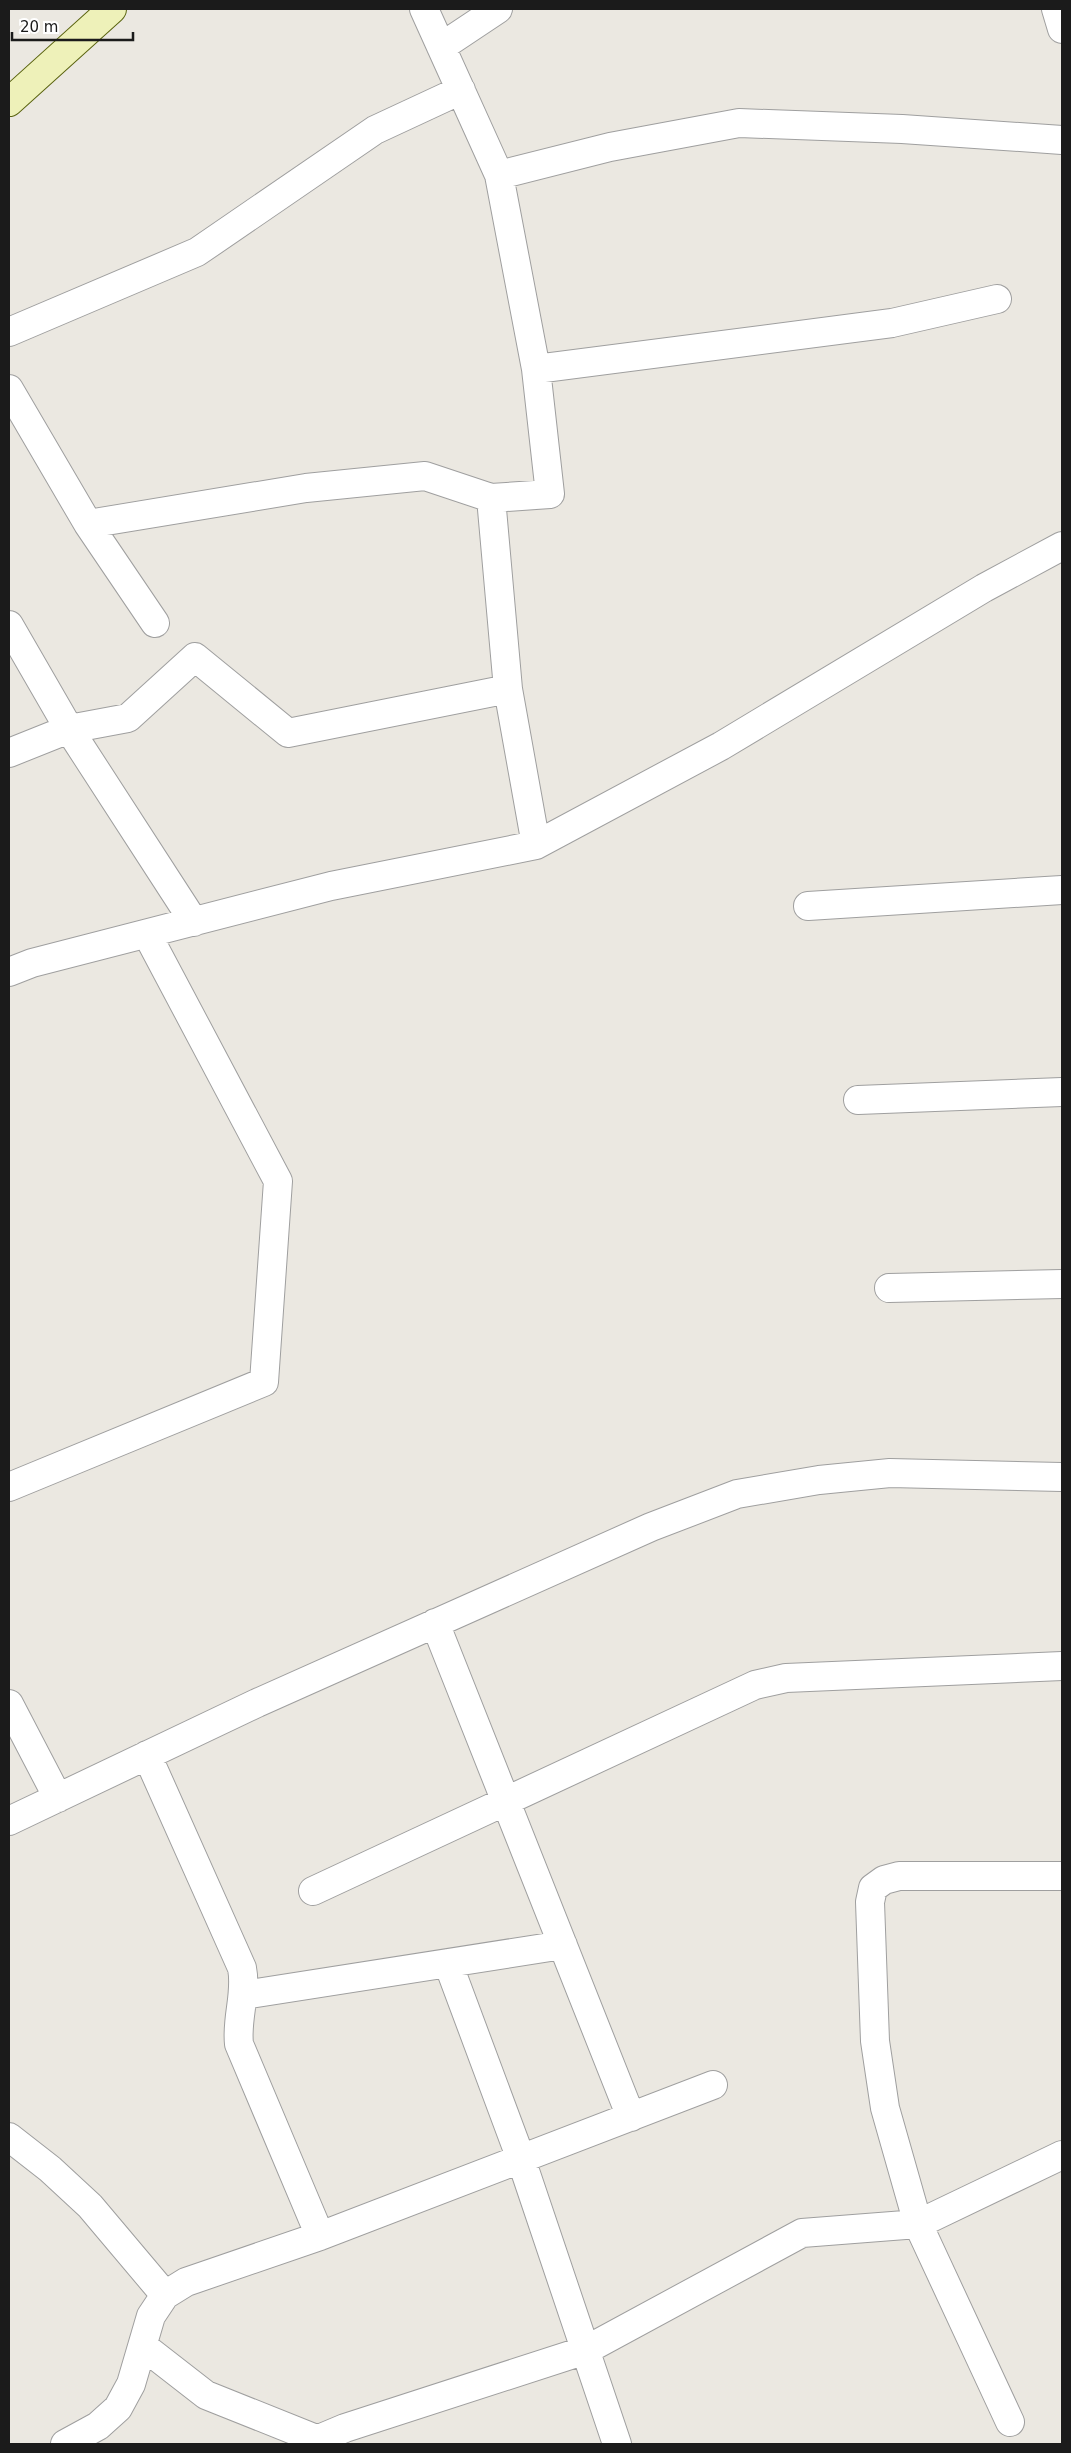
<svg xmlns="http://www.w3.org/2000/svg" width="1071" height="2453" viewBox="0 0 1071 2453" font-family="'DejaVu Sans',sans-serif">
  <rect width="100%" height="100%" fill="#ebe8e1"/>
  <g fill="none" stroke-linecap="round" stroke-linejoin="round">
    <defs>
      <path id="minor" d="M 424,9 L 499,175 L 536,369 L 550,494 L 491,498 L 508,689 L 536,845
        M 1056,9 L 1062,29
        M 441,47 L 498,9
        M 499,175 L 610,147 L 739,123 L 902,129 L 1062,140
        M 9,332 L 197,252 L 375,130 L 461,90
        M 536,369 L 892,323 L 997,299
        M 9,389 L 88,524 L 155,623
        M 88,524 L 306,488 L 425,476 L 491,498
        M 9,625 L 69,729 L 194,922
        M 9,753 L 69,729 L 128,718 L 195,657 L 288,733 L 508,689
        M 808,906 L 1062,890
        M 9,972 L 32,963 L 331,886 L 536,845 L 721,746 L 984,588 L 1062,546
        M 858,1100 L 1062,1092
        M 889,1288 L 1062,1284
        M 9,1487 L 264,1382 L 278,1181 L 147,934
        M 435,1623 L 631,2117
        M 9,1704 L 58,1798
        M 147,1755 L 242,1968 C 247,1994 236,2018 239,2044 L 320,2236
        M 9,1821 L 257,1703 L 651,1527 L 737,1494 L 819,1480 L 890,1473 L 1062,1477
        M 313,1891 L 755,1685 L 786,1678 L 1062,1666
        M 448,1963 L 521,2159 L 617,2444
        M 244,1995 L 563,1945
        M 9,2137 L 50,2169 L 90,2206 L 165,2295
        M 143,2346 L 206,2395 L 316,2439
        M 1010,2422 L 918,2224 L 885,2108 L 875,2041 L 870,1902 L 873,1888 L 884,1880 L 899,1876 L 1062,1876
        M 65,2444 L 98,2426 L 118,2408 L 131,2384 L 151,2316 L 165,2295 L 186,2282 L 320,2236 L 713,2085
        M 307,2444 L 345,2428 L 586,2350 L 802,2233 L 918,2224 L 1062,2155"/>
      <path id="secondary" d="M 9,102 L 112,9"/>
    </defs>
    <use href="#minor" stroke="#9f9f9f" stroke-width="30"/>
    <use href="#secondary" stroke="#5b6410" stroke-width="30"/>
    <use href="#minor" stroke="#fff" stroke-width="28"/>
    <use href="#secondary" stroke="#eef1b9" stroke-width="28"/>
  </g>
  <rect width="1071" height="2453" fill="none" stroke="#1b1b1b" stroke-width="20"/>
  <path d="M12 32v8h121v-8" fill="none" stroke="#1b1b1b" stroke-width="2.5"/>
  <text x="20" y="32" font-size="15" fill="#1b1b1b" stroke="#ffffff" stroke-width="4" paint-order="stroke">20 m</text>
</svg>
